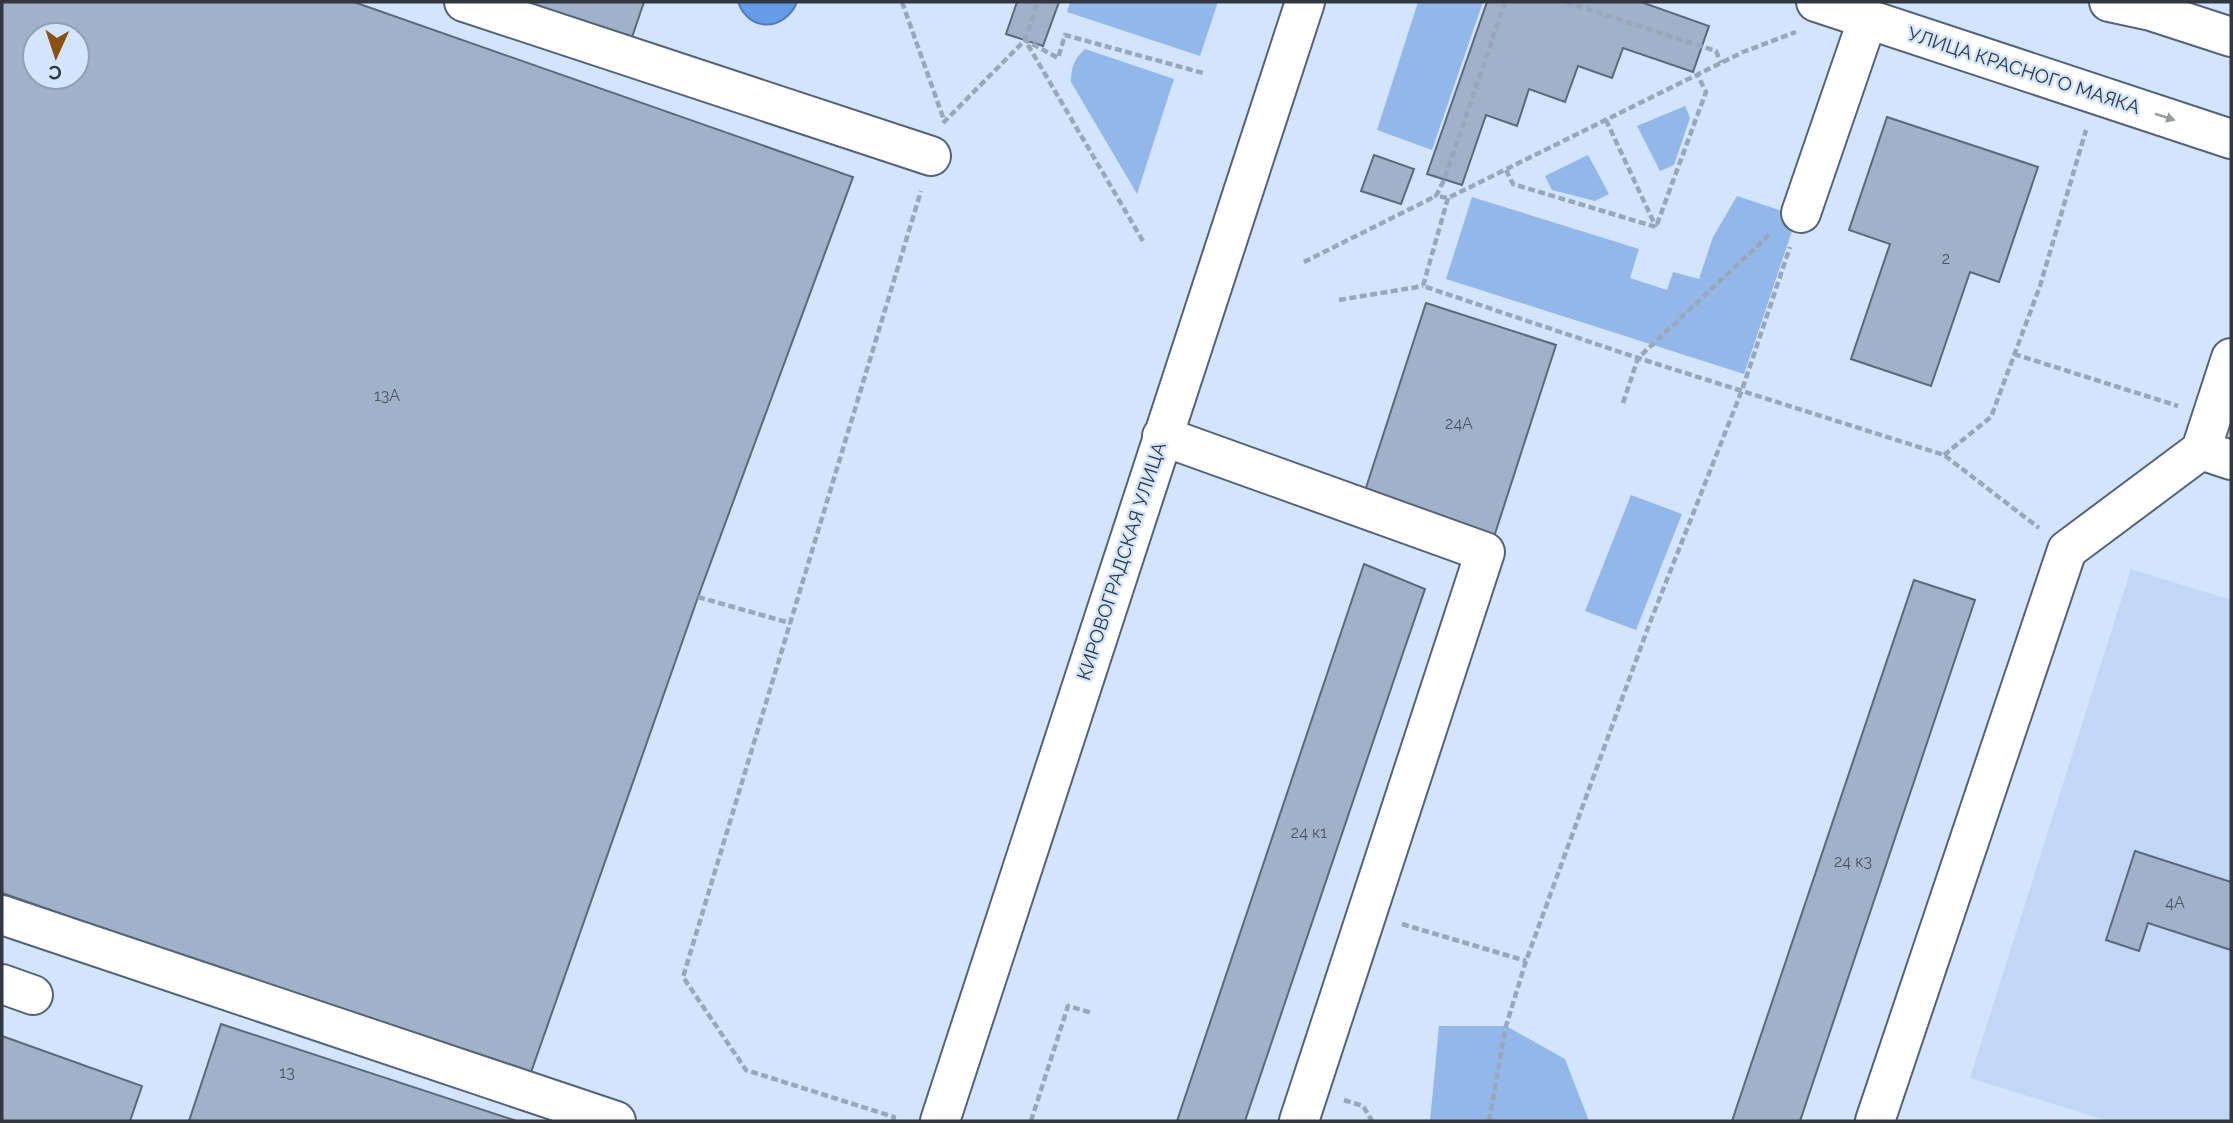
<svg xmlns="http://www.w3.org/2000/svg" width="2233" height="1123" viewBox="0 0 2233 1123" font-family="Raleway,sans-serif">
  <rect width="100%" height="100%" fill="#d3e4fd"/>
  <path fill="#c2d7f6" d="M 2131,569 L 2231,600 L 2231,1121 L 2108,1121 L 1970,1078 Z"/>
  <path fill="#94b7ea" d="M 1070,2 L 1218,2 L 1200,56 L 1067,12 Z
    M 1418,2 L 1483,2 L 1432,150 L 1377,130 Z
    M 1085,49 L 1174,79 L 1137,194 L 1071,82 C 1071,67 1074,59 1085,49 Z
    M 1685,106 L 1690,118 L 1674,165 L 1660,171 L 1637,126 Z
    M 1588,155 L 1609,194 L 1595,201 L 1552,190 L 1545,176 Z
    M 1737,196 L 1797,216 L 1744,374 L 1446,279 L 1472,197 L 1639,249 L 1630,278 L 1667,290 L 1673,272 L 1699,279 L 1713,237 Z
    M 1631,495 L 1682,514 L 1636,630 L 1585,611 Z
    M 1439,1026 L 1506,1026 L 1565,1059 L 1589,1121 L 1430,1121 Z"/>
  <path fill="#669be7" stroke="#567db6" stroke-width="2" d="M 738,2 L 797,2 C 785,31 749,33 738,2 Z"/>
  <path fill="#a1b1c9" stroke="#5a697e" stroke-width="2" fill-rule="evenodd" d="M 2,2 L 354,2 L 853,177 L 698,597 L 529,1078 L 2,893 ZM 35,35 L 77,35 L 77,77 L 35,77 Z
    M 518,2 L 644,2 L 631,40 Z
    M 1017,2 L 1059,2 L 1043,46 L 1006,34 Z
    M 1487,2 L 1641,2 L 1709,26 L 1693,72 L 1623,48 L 1612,78 L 1578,66 L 1565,102 L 1529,89 L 1517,126 L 1486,115 L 1462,185 L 1427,174 Z
    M 1887,117 L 2038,167 L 1999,282 L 1970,272 L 1931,386 L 1851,359 L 1890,244 L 1849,230 Z
    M 1374,155 L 1414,169 L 1401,204 L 1361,191 Z
    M 1426,303 L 1556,345 L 1492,543 L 1362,500 Z
    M 1364,564 L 1425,589 L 1403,653 L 1245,1121 L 1177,1121 Z
    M 1914,580 L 1975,600 L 1800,1121 L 1732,1121 Z
    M 2135,851 L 2231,882 L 2231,950 L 2148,923 L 2139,951 L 2106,940 Z
    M 221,1024 L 517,1121 L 189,1121 Z
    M 2,1036 L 142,1086 L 130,1121 L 2,1121 Z"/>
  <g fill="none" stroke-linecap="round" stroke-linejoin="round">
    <defs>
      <path id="minor" d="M 464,2 L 931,156
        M 1816,2 L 2231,139
        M 2109,2 L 2151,11 L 2231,37
        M 1801,213 L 1868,18
        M 2231,358 L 2201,450 L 2231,460
        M 1162,436 L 1485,552 L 1299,1121
        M 2,915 L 616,1121
        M 2,984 L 33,995
        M 940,1121 L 1305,2
        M 1875,1121 L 2067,550 L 2201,450"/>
    </defs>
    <use href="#minor" stroke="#556379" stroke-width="42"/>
    <path stroke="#99a7bb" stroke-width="4.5" stroke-dasharray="7 3.5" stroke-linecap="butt" d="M 902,2 L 944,120
      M 1505,2 L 1444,180 L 1436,196 L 1448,198 L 1743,52 L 1796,32
      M 1566,2 L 1716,51 L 1721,63
      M 1606,120 L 1656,227
      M 943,123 L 1025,40 L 1038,2
      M 1506,170 L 1513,184 L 1656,227 L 1706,92 L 1697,74
      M 1448,198 L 1423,286 L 1638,358 L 1944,455 L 2039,528
      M 1143,241 L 1025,40 L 1058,58 L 1065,35 L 1203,73
      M 1304,262 L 1436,196
      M 1339,300 L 1423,286
      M 2014,354 L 2178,406
      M 1623,403 L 1638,358 L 1771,233
      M 1944,455 L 1991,417 L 2040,286 L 2086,130
      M 698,597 L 790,623
      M 1402,924 L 1526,961
      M 1344,1100 L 1363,1106 L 1372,1121
      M 893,1121 L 894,1117 L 746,1070 L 683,977 L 921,191
      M 1031,1121 L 1068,1006 L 1092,1013
      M 1489,1121 L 1506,1026 L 1526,961 L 1649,625 L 1742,390 L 1790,247"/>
    <use href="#minor" stroke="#fff" stroke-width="38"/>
  </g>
  <defs><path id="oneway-solid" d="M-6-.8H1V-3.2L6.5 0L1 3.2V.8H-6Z" transform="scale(1.75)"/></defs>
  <use fill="#989ca0" href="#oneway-solid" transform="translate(2165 117) rotate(18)"/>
  <g text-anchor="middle" stroke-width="5" stroke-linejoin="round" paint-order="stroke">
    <g font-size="16" fill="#4d5664">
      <text x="1946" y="264">2</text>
      <text x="387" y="401">13А</text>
      <text x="1459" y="429">24А</text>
      <text x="1309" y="838">24 к1</text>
      <text x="1853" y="867">24 к3</text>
      <text x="2175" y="908">4А</text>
      <text x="287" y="1078">13</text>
    </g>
    <g font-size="19" fill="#313842" stroke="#d3e4fd">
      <text transform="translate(2024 70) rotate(18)" y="7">УЛИЦА КРАСНОГО МАЯКА</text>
      <text transform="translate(1121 561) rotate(-72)" y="7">КИРОВОГРАДСКАЯ УЛИЦА</text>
    </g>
  </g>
  <rect width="2233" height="1123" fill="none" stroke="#313842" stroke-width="7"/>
  <g transform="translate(56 56) rotate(183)"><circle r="33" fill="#d3e4fd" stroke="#929fb2" stroke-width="2"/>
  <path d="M0-5L12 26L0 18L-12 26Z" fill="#8d5013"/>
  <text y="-10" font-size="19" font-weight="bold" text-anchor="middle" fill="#313842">С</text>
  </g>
</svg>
